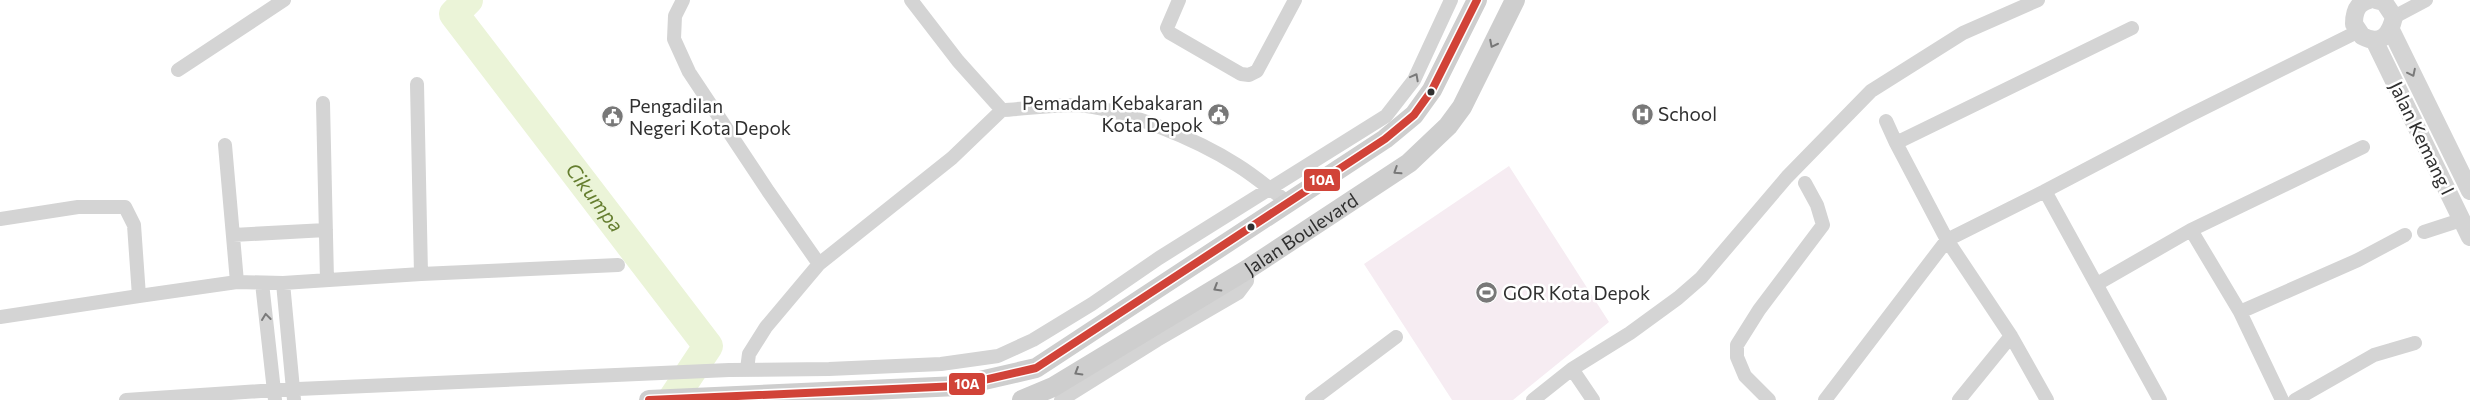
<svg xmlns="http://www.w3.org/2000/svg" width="2470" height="400" viewBox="0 0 2470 400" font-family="Commissioner,sans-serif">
  <rect width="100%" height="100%" fill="#fff"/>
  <path fill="#f6ecf2" d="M 1509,166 L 1609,322 L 1513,400 L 1452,400 L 1364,264 Z"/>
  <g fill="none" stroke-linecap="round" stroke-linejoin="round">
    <path stroke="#ebf4d8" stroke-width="30" id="s1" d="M 468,0 L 454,14 L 708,346 L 672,400"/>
    <path stroke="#d4d4d4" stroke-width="14" d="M 683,0 L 675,16 L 674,39 L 689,72 L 768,191 L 819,264
      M 911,0 L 958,61 L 1002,110 C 1026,109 1050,105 1074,105 C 1121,107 1198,140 1237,165 C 1255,176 1272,191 1289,203
      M 1179,0 L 1167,28 L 1170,33 L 1241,74 L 1249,75 L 1257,71 L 1295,0
      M 2394,17 L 2426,0
      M 178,70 L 284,0
      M 417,84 L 421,274
      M 323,103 L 327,280
      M 1886,121 L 1896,143
      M 225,145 L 237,282
      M 0,219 L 78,207 L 125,207 L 134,225 L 139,296 L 237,282 L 283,283 L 421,274 L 618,265
      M 2191,230 L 2240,312 L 2282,400
      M 2424,232 L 2461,220
      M 233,235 L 326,230
      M 262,283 L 275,400
      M 283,283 L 294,400
      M 2097,284 L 2191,230 L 2363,147
      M 2240,312 L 2358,260 L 2405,235
      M 0,317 L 139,296
      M 747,369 L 749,354 L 766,327 L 819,264 L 952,158 L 1002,110
      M 1572,369 L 1593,400
      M 126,400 L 275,390 L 729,370 L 829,369 L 941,364 L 998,356 L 1033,340 L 1092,304 L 1159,258 L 1386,116 L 1414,80 L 1451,0
      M 1061,400 L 1157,340 L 1238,293 L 1247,281 L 1248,269
      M 1312,400 L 1396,337
      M 1533,400 L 1572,369 L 1630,333 L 1678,298 L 1701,278 L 1787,177 L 1871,91 L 1963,33 L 2038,0
      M 1769,400 L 1745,376 L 1737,357 L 1737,345 L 1759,310 L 1823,225 L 1817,205 L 1805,183
      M 1825,400 L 1947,240 L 2045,191
      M 1959,400 L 2011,336
      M 2047,400 L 2011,336 L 1947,240 L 1896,143 L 2132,28
      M 2160,400 L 2045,191 L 2186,117 L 2357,32
      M 2295,400 L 2374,355 L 2415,343 L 2391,350"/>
    <path stroke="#d4d4d4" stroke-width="18" d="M 2369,0 C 2357,3 2354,12 2354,24 L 2362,36 C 2381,46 2390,35 2394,17 L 2384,2 L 2376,0
      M 2391,30 L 2470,191
      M 2374,40 L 2470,237"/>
    <g stroke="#cecece" stroke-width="20">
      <path d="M 649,400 L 958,386 L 1036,368 L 1385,139 L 1414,115 L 1432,90 L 1477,0"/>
      <path id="s2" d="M 1022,400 L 1053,387 L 1248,269 L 1409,163 L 1448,126 L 1462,107 L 1515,0"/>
    </g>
    <defs>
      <path id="bus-1" d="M 649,400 L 958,386 L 1036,368 L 1385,139 L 1414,115 L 1432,90 L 1477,0"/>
    </defs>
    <use href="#bus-1" stroke="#fff" stroke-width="11"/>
    <use href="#bus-1" stroke="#d14338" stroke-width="8"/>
  </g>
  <defs><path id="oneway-chevron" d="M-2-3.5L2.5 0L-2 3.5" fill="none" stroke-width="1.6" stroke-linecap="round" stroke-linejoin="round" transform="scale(1.25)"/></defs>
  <g stroke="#777">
    <use href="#oneway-chevron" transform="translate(1493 44) rotate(117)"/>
    <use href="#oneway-chevron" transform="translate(1397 171) rotate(147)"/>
    <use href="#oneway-chevron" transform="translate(1217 288) rotate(149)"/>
    <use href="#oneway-chevron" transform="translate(1078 372) rotate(149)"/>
  </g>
  <g stroke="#7a7a7a">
    <use href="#oneway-chevron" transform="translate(2412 73) rotate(64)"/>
    <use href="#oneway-chevron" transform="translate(1415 77) rotate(-62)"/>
    <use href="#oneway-chevron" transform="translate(266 317) rotate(-97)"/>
  </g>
  <defs>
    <symbol id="civic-disc" viewBox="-11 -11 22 22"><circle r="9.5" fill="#787878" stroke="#fff"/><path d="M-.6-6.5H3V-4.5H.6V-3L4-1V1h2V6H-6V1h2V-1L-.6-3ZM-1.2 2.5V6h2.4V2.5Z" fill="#fff"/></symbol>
    <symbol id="hospital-disc" viewBox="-11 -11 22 22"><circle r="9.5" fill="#787878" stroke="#fff"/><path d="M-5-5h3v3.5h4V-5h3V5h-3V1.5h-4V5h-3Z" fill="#fff"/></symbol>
    <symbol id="stadium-disc" viewBox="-11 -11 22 22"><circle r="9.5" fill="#787878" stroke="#fff"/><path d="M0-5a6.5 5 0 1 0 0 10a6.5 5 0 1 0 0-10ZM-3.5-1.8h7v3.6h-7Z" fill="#fff"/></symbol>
  </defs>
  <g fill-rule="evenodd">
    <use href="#civic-disc" x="1206" y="102" width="25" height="25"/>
    <use href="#hospital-disc" x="1630" y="102" width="25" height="25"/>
    <use href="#civic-disc" x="600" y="104" width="25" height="25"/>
    <use href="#stadium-disc" x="1474" y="280" width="25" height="25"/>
  </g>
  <g fill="#303030" stroke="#fff" stroke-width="2">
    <circle cx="1431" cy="92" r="4.5"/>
    <circle cx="1251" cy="227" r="4.5"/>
  </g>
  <g text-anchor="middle" stroke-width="5" stroke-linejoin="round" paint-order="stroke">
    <g font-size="19" fill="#303030" stroke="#fff" text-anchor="start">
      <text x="1203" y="110" text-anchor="end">Pemadam Kebakaran<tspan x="1203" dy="22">Kota Depok</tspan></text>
      <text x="629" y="113">Pengadilan<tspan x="629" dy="22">Negeri Kota Depok</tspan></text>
      <text x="1658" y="121">School</text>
      <text x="1503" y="300">GOR Kota Depok</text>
    </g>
    <g font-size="19" fill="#303030" stroke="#fff">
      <text transform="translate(2422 138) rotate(64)" y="7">Jalan Kemang I</text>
      <text dy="7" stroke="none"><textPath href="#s2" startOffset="325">Jalan Boulevard</textPath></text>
    </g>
    <g font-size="20" font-style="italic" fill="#657e2f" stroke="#fff">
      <text dy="7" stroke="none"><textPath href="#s1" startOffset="251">Cikumpa</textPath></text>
    </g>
  </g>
  <g stroke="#fff" stroke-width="2">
    <rect x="1303" y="168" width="38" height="24" rx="5" fill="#d14338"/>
    <rect x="948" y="372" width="38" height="24" rx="5" fill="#d14338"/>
  </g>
  <g font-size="14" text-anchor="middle" font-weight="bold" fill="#fff">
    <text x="1322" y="185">10A</text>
    <text x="967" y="389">10A</text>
  </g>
</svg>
